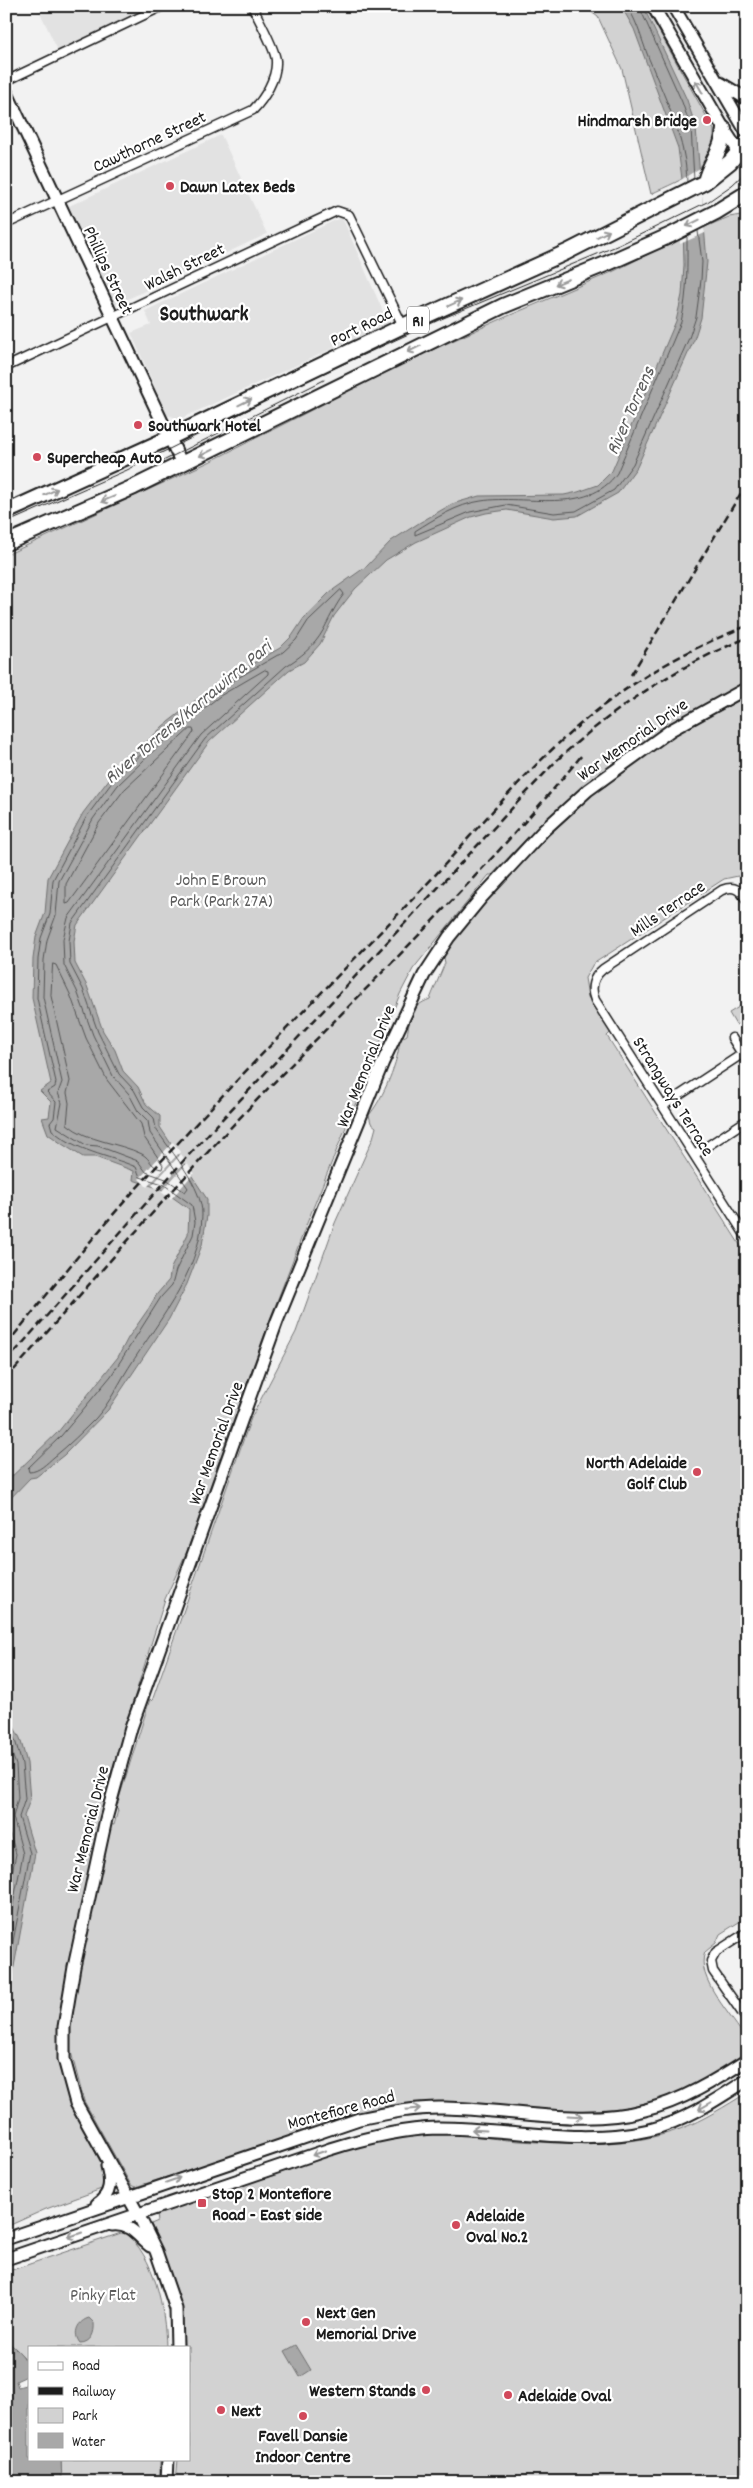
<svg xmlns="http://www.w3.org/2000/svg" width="753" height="2488" viewBox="0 0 753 2488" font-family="Dekko,sans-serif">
  <rect width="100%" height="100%" fill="#f2f2f2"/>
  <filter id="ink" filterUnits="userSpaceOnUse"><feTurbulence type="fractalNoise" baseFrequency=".02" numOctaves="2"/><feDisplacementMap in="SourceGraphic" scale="10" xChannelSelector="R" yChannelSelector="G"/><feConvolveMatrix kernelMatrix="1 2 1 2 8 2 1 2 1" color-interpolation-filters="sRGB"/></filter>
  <g filter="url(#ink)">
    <path fill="#e2e2e2" d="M 37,6 L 150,6 L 60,55 Z
      M 221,135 L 267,234 L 115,305 L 69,206 Z
      M 342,217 L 388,323 L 180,419 L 167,415 L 131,333 L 151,325 L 145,311 Z"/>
    <path fill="#d2d2d2" stroke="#777" d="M 583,6 L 645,6 L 714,130 C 717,169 681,179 651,194 L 622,69 L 598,17 Z
      M 747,214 L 747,682 C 647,733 567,792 492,875 L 489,875 L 413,969 L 400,994 L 309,1218 L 269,1322 L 187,1551 L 165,1599 L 110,1776 L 101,1817 L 59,2060 L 71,2105 L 104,2169 L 107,2187 L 46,2209 L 6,2227 L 6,555 L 209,462 L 414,358 L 508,316 L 612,272 L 695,231 L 729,217 Z
      M 747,696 L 747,882 L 738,876 L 724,879 L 593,964 L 585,978 L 588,997 L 611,1032 L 607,1036 L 747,1256 L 747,1917 L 720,1934 L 716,1943 L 705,1952 C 694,1978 734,2017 746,2040 C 748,2044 747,2050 747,2055 L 667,2101 L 622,2113 L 441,2105 L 315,2130 L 135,2187 L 131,2185 L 84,2101 L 66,2033 L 109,1824 L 114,1825 L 118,1810 L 116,1808 L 150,1699 L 152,1701 L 251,1418 L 296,1332 L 335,1223 L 373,1138 L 376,1127 L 371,1123 L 369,1115 C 383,1099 399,1060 400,1039 L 407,1035 C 411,1014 410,1007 430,999 L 445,963 L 442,948 L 485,890 L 494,893 L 537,842 L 539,844 L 581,806 L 578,804 L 590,790 L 606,786 L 616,775 L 619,776 L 654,745 L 654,750 L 665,742 L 664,741 Z
      M 747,1002 L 747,1018 L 736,1025 L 729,1013 Z
      M 747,2093 L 747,2482 L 176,2482 L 178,2459 L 189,2459 L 189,2347 L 184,2347 L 182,2316 L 175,2286 L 151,2224 L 158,2221 L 157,2214 C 241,2184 336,2144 425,2135 C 456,2131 488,2139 519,2141 C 573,2144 629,2148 680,2129 C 704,2120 725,2106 747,2093 Z
      M 124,2232 C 155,2256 165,2309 166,2347 L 29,2347 L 29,2371 L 25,2358 L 6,2340 L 6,2272 Z
      M 61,2459 L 160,2459 L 160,2482 L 62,2482 Z"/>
    <path fill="#a8a8a8" stroke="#707070" d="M 621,6 L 643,6 L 687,100 L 696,128 L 707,262 L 701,318 L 694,340 L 637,467 L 618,493 L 577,516 L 554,518 L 507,510 L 486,513 L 471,517 L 416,542 L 386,560 L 355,589 L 334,616 L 320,644 L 304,662 L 289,670 L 209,742 L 77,925 L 74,941 L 75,963 L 87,986 L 103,1031 L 115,1050 L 123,1071 L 138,1087 L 146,1104 L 160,1116 L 160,1127 L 207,1199 L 207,1216 L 202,1245 L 187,1284 L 169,1319 L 108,1410 L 64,1455 L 36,1477 L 30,1478 L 6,1503 L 6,1482 L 58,1432 L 118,1357 L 128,1338 L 149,1308 L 157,1294 L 169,1280 L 171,1268 L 188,1234 L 189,1209 L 161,1189 L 133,1180 L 134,1171 L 95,1157 L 83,1157 L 62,1144 L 48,1134 L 42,1118 L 49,1117 L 51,1102 L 40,1091 L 51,1083 L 32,998 L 33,959 L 36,937 L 45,913 L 48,878 L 83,813 L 110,778 L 163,726 L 214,686 L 280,648 L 292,636 L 304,618 L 330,592 L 367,566 L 391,541 L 419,523 L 452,504 L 479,496 L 564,495 L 578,492 L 598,485 L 612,471 L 676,321 L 682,295 L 684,265 L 682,179 L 678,148 L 634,29 Z
      M 6,1713 L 20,1738 L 27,1763 L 30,1800 L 24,1816 L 35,1853 L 6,2010 Z
      M 89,2318 L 94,2323 C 95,2333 91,2343 80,2343 C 72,2333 78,2321 89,2318 Z
      M 6,2340 C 18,2351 29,2358 29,2375 L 16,2381 L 18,2387 L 29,2384 L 29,2459 L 61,2459 L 62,2482 L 6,2482 Z
      M 296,2345 L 311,2370 L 300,2377 L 285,2351 Z"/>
    <path fill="#f2f2f2" d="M 700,168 L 705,233 L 680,244 L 679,181 Z
      M 173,1142 L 180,1152 L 147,1187 L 139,1179 Z
      M 181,1154 L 186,1161 L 158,1190 L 152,1185 Z
      M 187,1163 L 194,1173 L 171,1199 L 161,1192 Z"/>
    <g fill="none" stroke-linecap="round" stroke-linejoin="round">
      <path stroke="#545454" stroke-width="1" d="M 627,6 C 639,24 643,46 652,66 C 667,103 686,141 687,182
        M 639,6 L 682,102 L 691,128 L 694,179
        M 687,236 C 687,266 688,292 681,322 L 617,473 C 588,516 525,494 481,501 C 458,504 434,519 415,531 L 415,535 L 470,512 L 506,505 L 554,513 L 576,511 L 614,490 L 633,464 L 689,338 L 696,317 L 701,280 L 702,262 L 698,231
        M 341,590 L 344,594 C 332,609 326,629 316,641 C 307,652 297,659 286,666 L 205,739 L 72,923 L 69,941 L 70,964 L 83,989 L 98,1032 L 119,1074 L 134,1090 L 143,1107 L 154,1118 L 156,1129 C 171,1152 203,1187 202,1215 C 201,1275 152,1328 123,1377 C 115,1391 107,1406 96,1418 C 83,1431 69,1445 54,1457 C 47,1463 39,1472 29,1472 L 28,1468 L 61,1436 L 111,1376 L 161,1297 L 172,1285 L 176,1270 L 193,1235 L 195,1222 L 192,1205 L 163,1184 L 140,1177 L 136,1167 C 107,1155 76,1151 52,1130 L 50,1123 L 54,1118 L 56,1102 L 47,1092 L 55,1087 L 56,1082 L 37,998 L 38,959 L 41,938 L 50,914 L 53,880 L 87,816 L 113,781 L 167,730 L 217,690 L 283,652 L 296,640 L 308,621 Z
        M 265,670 L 268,671 L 268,674 L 201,735 L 68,918 L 63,939 L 64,965 L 77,991 L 93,1035 L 113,1076 L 129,1094 L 138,1111 L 148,1121 L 150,1133 L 188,1188 L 185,1192 L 166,1179 L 146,1172 L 138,1161 L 98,1146 L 86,1145 L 57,1127 L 62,1103 L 58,1093 L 62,1082 L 43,997 L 44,960 L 47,940 L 56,915 L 59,881 L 93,819 L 118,785 L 171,734 L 220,696 Z
        M 190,729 L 193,729 L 194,732 L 69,903 L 66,904 L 66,884 L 99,823 L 124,790 Z
        M 53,964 L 56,965 L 70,994 L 86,1038 L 107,1080 L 141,1124 L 144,1137 L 163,1165 L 162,1169 C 151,1168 151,1159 142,1154 C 117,1142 88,1142 67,1124 L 69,1103 L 67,1093 L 70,1081 L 51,996 Z
        M 6,1724 L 15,1740 L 22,1764 L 25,1799 L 19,1817 L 30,1853 L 6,1978
        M 6,1737 L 16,1765 L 18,1798 L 13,1817 L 23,1854 L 6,1940
        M 6,1759 L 11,1797 L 6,1811
        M 6,1821 L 16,1854 L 6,1901"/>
      <defs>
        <path id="street" d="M 6,81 L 163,6
          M 6,224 L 253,110 C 264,99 277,78 276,61 C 276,50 258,18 252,6
          M 6,367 L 337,211 L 349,215 L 403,326
          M 747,901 C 740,890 735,885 722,890 L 603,969 C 593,977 590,988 595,1000 L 747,1238
          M 663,1106 L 742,1054 L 732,1038
          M 694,1155 L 747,1120
          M 747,1932 L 716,1952 L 711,1961 L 713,1971 L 747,2020"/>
        <path id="secondary" d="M 653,6 L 724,129 L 739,152
          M 673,6 L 747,133
          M 720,83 L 747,99
          M 6,91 L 182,464
          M 97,2204 C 112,2194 111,2181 107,2166
          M 112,2225 C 131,2223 137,2236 150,2246
          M 6,2239 L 359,2119 C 388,2113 416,2107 445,2108 C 509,2109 583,2127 645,2110 C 682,2101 716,2080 747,2060
          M 6,2259 L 330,2149 C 365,2138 401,2129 438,2128 C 508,2128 580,2146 649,2130 C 685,2121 716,2100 747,2080
          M 177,2347 L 176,2309 L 156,2251 L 138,2214 L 76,2103 L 64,2059 L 64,2027 L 74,1967 L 106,1819 L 131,1728 L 277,1321 L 383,1062 L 424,975 L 449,937 L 481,898 L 544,830 L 588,790 L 671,730 L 747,688
          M 167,2482 L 168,2459"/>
        <path id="highway" d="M 705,182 C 709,163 723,150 724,129
          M 6,512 L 169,438 L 403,326 L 567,252 L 705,182 L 730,162 L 747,142
          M 6,543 L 134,487 L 503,306 L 608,263 L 671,235 L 716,212 L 747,193"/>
      </defs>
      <use href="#street" stroke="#1c1c1c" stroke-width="11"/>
      <use href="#secondary" stroke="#1c1c1c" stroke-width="15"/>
      <use href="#highway" stroke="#1c1c1c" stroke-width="18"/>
      <use href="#street" stroke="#fff" stroke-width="8"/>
      <use href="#secondary" stroke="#fff" stroke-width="11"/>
      <use href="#highway" stroke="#fff" stroke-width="14"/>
      <path stroke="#1c1c1c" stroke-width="1" d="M 159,463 L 324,380
        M 6,523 L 127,470 L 300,384 L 441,319 L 619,245 L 709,201 L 732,185 L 747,171"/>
      <path stroke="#1c1c1c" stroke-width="2.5" stroke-dasharray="8 4" stroke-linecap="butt" d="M 631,675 L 747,483
        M 6,1345 C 51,1290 95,1233 144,1180 C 228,1088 316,998 404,908 C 460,851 509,787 569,734 C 621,687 682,651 747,626
        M 6,1362 L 185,1159 L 557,760 C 613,709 676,666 747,638
        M 6,1379 C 88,1286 169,1192 254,1103 C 365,988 481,878 582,755"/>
    </g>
    <defs><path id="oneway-shaft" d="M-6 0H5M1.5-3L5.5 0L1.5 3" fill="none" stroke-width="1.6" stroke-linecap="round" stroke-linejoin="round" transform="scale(1.25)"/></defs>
    <g stroke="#999">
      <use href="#oneway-shaft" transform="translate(699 87) rotate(-120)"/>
      <use href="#oneway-shaft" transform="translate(693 223) rotate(154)"/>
      <use href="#oneway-shaft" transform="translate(603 234) rotate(-27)"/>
      <use href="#oneway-shaft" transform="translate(562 282) rotate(158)"/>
      <use href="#oneway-shaft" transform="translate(455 303) rotate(-24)"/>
      <use href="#oneway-shaft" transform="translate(414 349) rotate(154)"/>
      <use href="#oneway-shaft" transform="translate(245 402) rotate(-26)"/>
      <use href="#oneway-shaft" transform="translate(206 453) rotate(153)"/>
      <use href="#oneway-shaft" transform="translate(51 492) rotate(-25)"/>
      <use href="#oneway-shaft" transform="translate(108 499) rotate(157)"/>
      <use href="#oneway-shaft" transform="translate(705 2106) rotate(150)"/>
      <use href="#oneway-shaft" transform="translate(413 2109) rotate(-5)"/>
      <use href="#oneway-shaft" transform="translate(575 2116) rotate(3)"/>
      <use href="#oneway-shaft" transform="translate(479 2130) rotate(-177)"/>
      <use href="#oneway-shaft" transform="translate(319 2153) rotate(161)"/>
      <use href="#oneway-shaft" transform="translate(173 2180) rotate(-19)"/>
      <use href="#oneway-shaft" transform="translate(75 2235) rotate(161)"/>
    </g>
  </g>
  <g fill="#d1495b" stroke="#fff" stroke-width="2">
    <circle cx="707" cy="120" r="5"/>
    <circle cx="170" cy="186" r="5"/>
    <circle cx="138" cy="425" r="5"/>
    <circle cx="37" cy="457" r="5"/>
    <circle cx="697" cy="1472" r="5"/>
    <rect x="197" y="2198" width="10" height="10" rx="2.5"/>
    <circle cx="456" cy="2225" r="5"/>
    <circle cx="306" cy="2322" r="5"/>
    <circle cx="426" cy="2390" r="5"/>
    <circle cx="508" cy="2395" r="5"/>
    <circle cx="221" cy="2410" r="5"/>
    <circle cx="303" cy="2416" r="5"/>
  </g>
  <g text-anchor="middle" stroke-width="4.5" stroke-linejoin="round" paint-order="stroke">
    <rect fill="#fff" stroke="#606060" stroke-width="1" x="407" y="306.5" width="22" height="27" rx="4"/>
    <g font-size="16" font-weight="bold" fill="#1c1c1c">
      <text x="418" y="326">R1</text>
    </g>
    <g font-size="18" font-weight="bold" fill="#1c1c1c" stroke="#fff" text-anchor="start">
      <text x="697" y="126" text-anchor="end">Hindmarsh Bridge</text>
      <text x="180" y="192">Dawn Latex Beds</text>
      <text x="148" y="431">Southwark Hotel</text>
      <text x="47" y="463">Supercheap Auto</text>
      <text x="687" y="1468" text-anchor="end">North Adelaide<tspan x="687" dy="21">Golf Club</tspan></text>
      <text x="212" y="2199">Stop 2 Montefiore<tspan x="212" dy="21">Road - East side</tspan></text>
      <text x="466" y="2221">Adelaide<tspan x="466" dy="21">Oval No.2</tspan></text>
      <text x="316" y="2318">Next Gen<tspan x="316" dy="21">Memorial Drive</tspan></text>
      <text x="416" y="2396" text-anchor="end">Western Stands</text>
      <text x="518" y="2401">Adelaide Oval</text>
      <text x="231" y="2416">Next</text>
      <text x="303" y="2441" text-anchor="middle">Favell Dansie<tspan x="303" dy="21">Indoor Centre</tspan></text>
    </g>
    <g font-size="18" fill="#1c1c1c" stroke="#fff">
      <text transform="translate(149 141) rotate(-25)" y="6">Cawthorne Street</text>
      <text transform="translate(184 266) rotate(-26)" y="6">Walsh Street</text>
      <text transform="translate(109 270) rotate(65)" y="6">Phillips Street</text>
      <text transform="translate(361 326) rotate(-26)" y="6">Port Road</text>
      <text transform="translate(632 739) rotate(-35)" y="6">War Memorial Drive</text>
      <text transform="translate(667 908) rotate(-34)" y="6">Mills Terrace</text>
      <text transform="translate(365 1066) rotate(-68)" y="6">War Memorial Drive</text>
      <text transform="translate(674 1096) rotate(58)" y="6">Strangways Terrace</text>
      <text transform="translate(215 1443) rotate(-70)" y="6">War Memorial Drive</text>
      <text transform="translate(87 1829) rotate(-76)" y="6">War Memorial Drive</text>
      <text transform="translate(341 2109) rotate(-15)" y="6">Montefiore Road</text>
    </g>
    <g font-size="18" fill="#5c5c5c" stroke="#fff">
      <text x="221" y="885">John E Brown<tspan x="221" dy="21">Park (Park 27A)</tspan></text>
      <text x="103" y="2300">Pinky Flat</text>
    </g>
    <g font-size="19" font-style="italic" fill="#5b5b5b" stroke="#fff">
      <text transform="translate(629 410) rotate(-66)" y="7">River Torrens</text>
      <text transform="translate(187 711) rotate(-40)" y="7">River Torrens/Karrawirra Pari</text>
    </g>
    <g font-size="22" font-weight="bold" fill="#1c1c1c" stroke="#fff">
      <text x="204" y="320">Southwark</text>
    </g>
  </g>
  <rect width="753" height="2488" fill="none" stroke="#fff" stroke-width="25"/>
  <rect x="12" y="12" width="728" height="2463" fill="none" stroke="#1c1c1c" stroke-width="2" filter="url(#ink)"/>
  <rect x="28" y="2346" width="162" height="115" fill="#ffffff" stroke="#a4a4a4"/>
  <rect x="38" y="2362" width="25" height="8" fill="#ffffff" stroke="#a4a4a4"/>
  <text x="72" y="2370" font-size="15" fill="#1c1c1c">Road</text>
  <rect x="38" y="2387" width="25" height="8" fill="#1c1c1c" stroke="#a4a4a4"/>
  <text x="72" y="2396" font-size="15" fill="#1c1c1c">Railway</text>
  <rect x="38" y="2408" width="25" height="15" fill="#d2d2d2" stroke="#a4a4a4"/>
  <text x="72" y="2420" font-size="15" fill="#1c1c1c">Park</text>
  <rect x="38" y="2433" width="25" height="15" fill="#a8a8a8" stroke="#a4a4a4"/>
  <text x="72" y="2446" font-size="15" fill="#1c1c1c">Water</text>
</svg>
